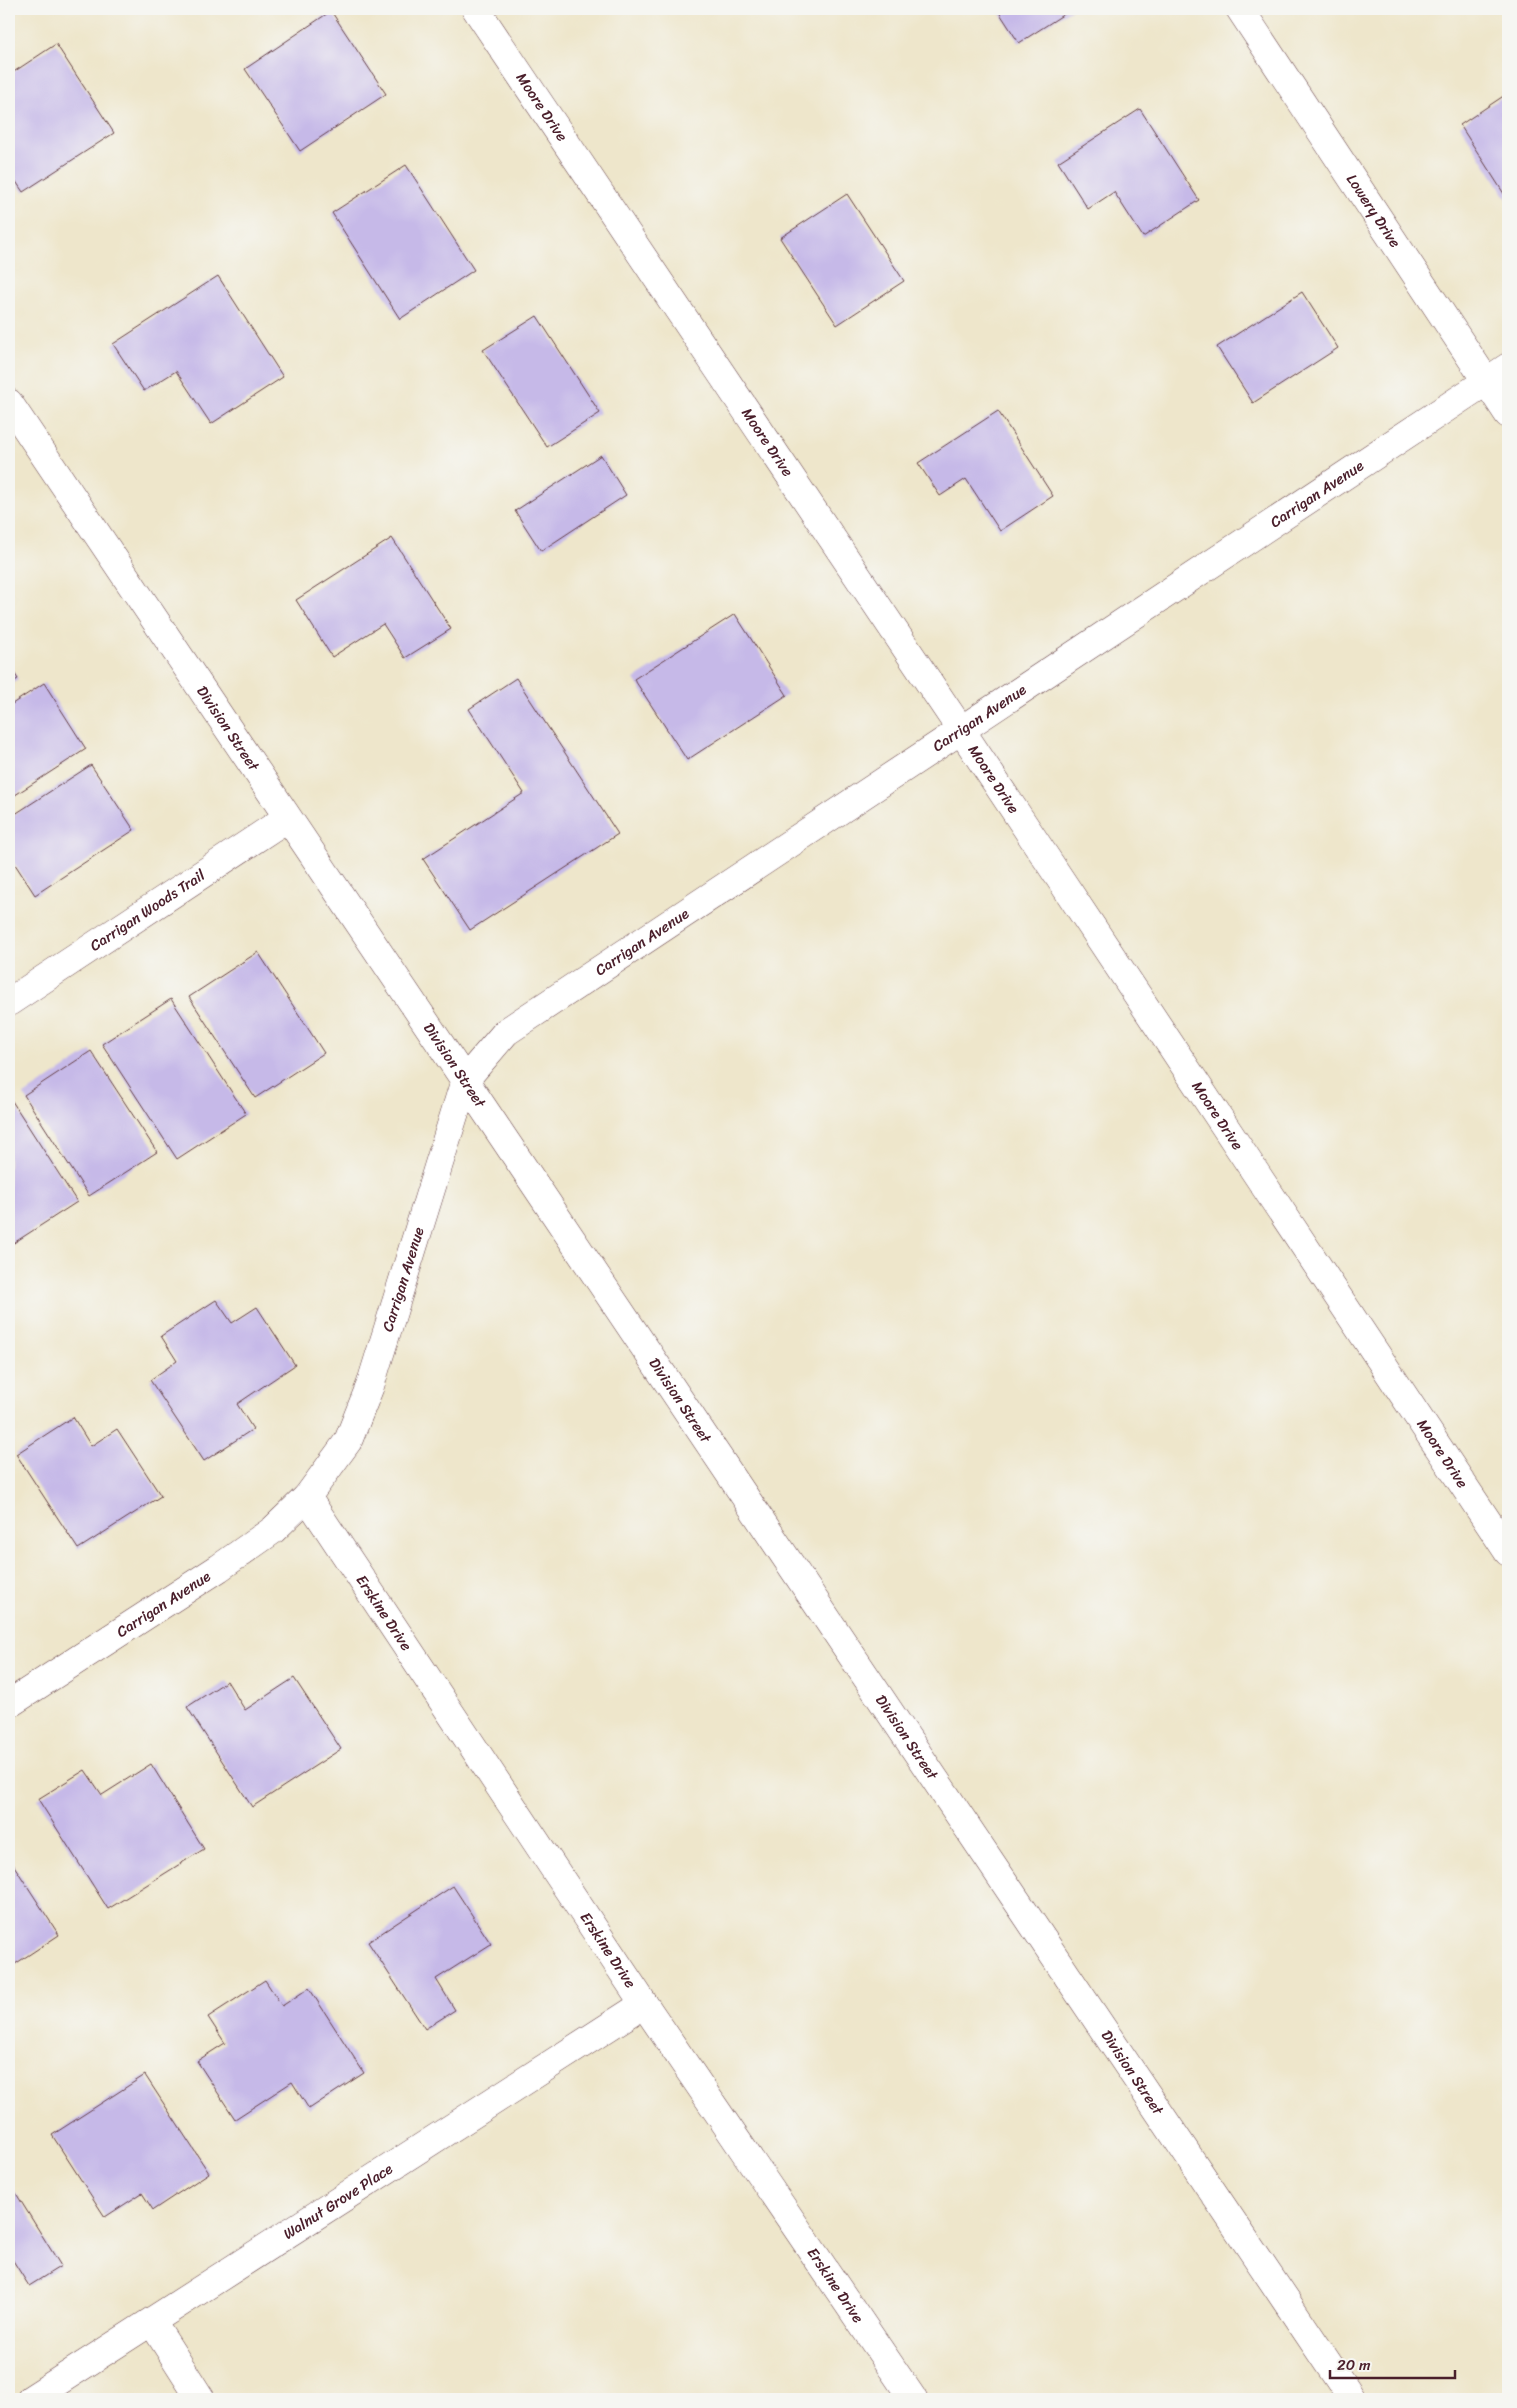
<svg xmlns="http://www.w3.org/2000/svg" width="1517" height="2408" viewBox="0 0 1517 2408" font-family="Sriracha,sans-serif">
  <rect width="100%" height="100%" fill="#f6f6f2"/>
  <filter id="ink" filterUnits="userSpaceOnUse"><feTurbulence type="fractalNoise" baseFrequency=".02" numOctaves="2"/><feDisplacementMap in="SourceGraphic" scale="10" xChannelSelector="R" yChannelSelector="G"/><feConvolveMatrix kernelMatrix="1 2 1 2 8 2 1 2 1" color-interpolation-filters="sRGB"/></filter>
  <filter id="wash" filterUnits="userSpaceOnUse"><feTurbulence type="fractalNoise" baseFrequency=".0096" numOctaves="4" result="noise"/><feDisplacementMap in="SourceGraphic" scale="20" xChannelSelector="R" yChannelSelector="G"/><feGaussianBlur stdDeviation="1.12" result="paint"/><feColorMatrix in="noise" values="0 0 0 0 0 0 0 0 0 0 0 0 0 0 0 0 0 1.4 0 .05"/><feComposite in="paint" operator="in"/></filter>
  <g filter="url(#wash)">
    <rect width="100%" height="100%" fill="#eee6cb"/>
    <g id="blocks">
      <path fill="#c6b9e8" d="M 997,9 L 1072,9 L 1019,43 Z
        M 331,11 L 386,94 L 300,151 L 245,69 Z
        M 56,44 L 114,133 L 23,192 L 9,171 L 9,75 Z
        M 1508,93 L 1508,200 L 1460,125 Z
        M 1140,109 L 1199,200 L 1143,237 L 1114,192 L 1088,209 L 1058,162 Z
        M 406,165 L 474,270 L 400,319 L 332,213 Z
        M 847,194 L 904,281 L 837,325 L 780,238 Z
        M 218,276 L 283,377 L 211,424 L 176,371 L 144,391 L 113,344 Z
        M 1302,292 L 1338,348 L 1253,403 L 1217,347 Z
        M 537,316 L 600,413 L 547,447 L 483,350 Z
        M 998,411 L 1053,496 L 1000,531 L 966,479 L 940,496 L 918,463 Z
        M 601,455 L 626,495 L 541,551 L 515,511 Z
        M 392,538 L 451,629 L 405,658 L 383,624 L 332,657 L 296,600 Z
        M 735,614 L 787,695 L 687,760 L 634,679 Z
        M 9,665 L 18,679 L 9,684 Z
        M 516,678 L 618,834 L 470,930 L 423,859 L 524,793 L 469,709 Z
        M 44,683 L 86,749 L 9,799 L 9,706 Z
        M 91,765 L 134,830 L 35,895 L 9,855 L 9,818 Z
        M 258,952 L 324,1053 L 255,1098 L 189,997 Z
        M 171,999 L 246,1114 L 177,1159 L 102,1044 Z
        M 91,1051 L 157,1152 L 89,1196 L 24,1095 Z
        M 12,1101 L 77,1202 L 9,1246 L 9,1103 Z
        M 216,1300 L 232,1323 L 257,1307 L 295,1365 L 237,1404 L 253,1429 L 204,1461 L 150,1380 L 177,1361 L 161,1336 Z
        M 73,1417 L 91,1446 L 117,1429 L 161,1496 L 78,1549 L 16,1454 Z
        M 294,1678 L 341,1749 L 252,1807 L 187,1707 L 227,1681 L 245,1710 Z
        M 151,1764 L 204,1849 L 108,1909 L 38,1799 L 85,1770 L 102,1795 Z
        M 9,1858 L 59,1935 L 9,1968 Z
        M 453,1886 L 491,1944 L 436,1979 L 455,2010 L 425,2029 L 368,1942 Z
        M 265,1980 L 282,2006 L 309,1988 L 364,2073 L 309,2109 L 292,2082 L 235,2119 L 197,2061 L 225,2043 L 208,2017 Z
        M 145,2075 L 209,2173 L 153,2210 L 142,2193 L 105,2217 L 52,2135 Z
        M 9,2182 L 61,2266 L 29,2286 L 12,2259 L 9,2261 Z"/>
    </g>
  </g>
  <g filter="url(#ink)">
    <use href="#blocks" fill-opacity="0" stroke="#633d43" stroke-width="1"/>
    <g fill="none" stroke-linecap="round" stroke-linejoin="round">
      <defs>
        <g id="minor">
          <path id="s1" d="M 476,9 L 961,730 L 1508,1552"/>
          <path id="s2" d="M 1240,9 L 1508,414"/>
          <path id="s3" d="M 9,403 L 1352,2399"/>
          <path id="s4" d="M 9,1002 L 287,818"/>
          <path id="s5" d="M 307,1497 L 644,2004 L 913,2399"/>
          <path id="s6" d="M 9,1704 L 219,1568 L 273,1530 L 307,1497 L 348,1441 L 370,1386 L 465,1080 L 506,1032 L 1508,367"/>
          <path d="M 152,2322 L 201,2399"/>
          <path id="s7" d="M 31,2399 L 644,2004"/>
        </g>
      </defs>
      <use href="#minor" stroke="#633d43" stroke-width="29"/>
      <use href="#minor" stroke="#fff" stroke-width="28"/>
    </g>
  </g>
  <g text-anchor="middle" stroke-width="5" stroke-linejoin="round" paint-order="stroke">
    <g font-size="15" fill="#4a1f2b" stroke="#f6f6f2">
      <text dy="5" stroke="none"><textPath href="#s1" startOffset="118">Moore Drive</textPath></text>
      <text dy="5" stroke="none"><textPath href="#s2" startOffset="242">Lowery Drive</textPath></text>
      <text dy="5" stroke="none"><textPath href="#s1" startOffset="522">Moore Drive</textPath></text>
      <text dy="5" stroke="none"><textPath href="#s6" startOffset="1849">Carrigan Avenue</textPath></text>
      <text dy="5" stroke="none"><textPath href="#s6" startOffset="1444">Carrigan Avenue</textPath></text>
      <text dy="5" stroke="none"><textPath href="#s3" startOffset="392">Division Street</textPath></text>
      <text dy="5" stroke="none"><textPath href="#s1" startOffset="928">Moore Drive</textPath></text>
      <text dy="5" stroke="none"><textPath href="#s4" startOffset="166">Carrigan Woods Trail</textPath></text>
      <text dy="5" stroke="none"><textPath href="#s6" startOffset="1039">Carrigan Avenue</textPath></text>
      <text dy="5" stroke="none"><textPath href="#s3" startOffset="798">Division Street</textPath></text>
      <text dy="5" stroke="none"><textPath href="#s1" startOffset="1332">Moore Drive</textPath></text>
      <text dy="5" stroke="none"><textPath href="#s6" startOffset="604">Carrigan Avenue</textPath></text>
      <text dy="5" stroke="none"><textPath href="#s3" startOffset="1202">Division Street</textPath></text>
      <text dy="5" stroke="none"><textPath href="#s1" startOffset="1738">Moore Drive</textPath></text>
      <text dy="5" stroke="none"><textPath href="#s6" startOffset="184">Carrigan Avenue</textPath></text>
      <text dy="5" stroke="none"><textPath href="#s5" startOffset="139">Erskine Drive</textPath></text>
      <text dy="5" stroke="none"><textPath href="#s3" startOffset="1608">Division Street</textPath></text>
      <text dy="5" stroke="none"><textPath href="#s5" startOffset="544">Erskine Drive</textPath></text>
      <text dy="5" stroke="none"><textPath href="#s3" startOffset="2012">Division Street</textPath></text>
      <text dy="5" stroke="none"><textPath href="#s7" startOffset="365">Walnut Grove Place</textPath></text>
      <text dy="5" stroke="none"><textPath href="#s5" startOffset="949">Erskine Drive</textPath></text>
    </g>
  </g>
  <rect width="1517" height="2408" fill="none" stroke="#f6f6f2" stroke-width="30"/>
  <path d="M1330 2370v8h125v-8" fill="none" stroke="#4a1f2b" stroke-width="2.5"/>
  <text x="1337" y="2370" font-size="15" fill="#4a1f2b" stroke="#f6f6f2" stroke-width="4" paint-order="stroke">20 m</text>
</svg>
